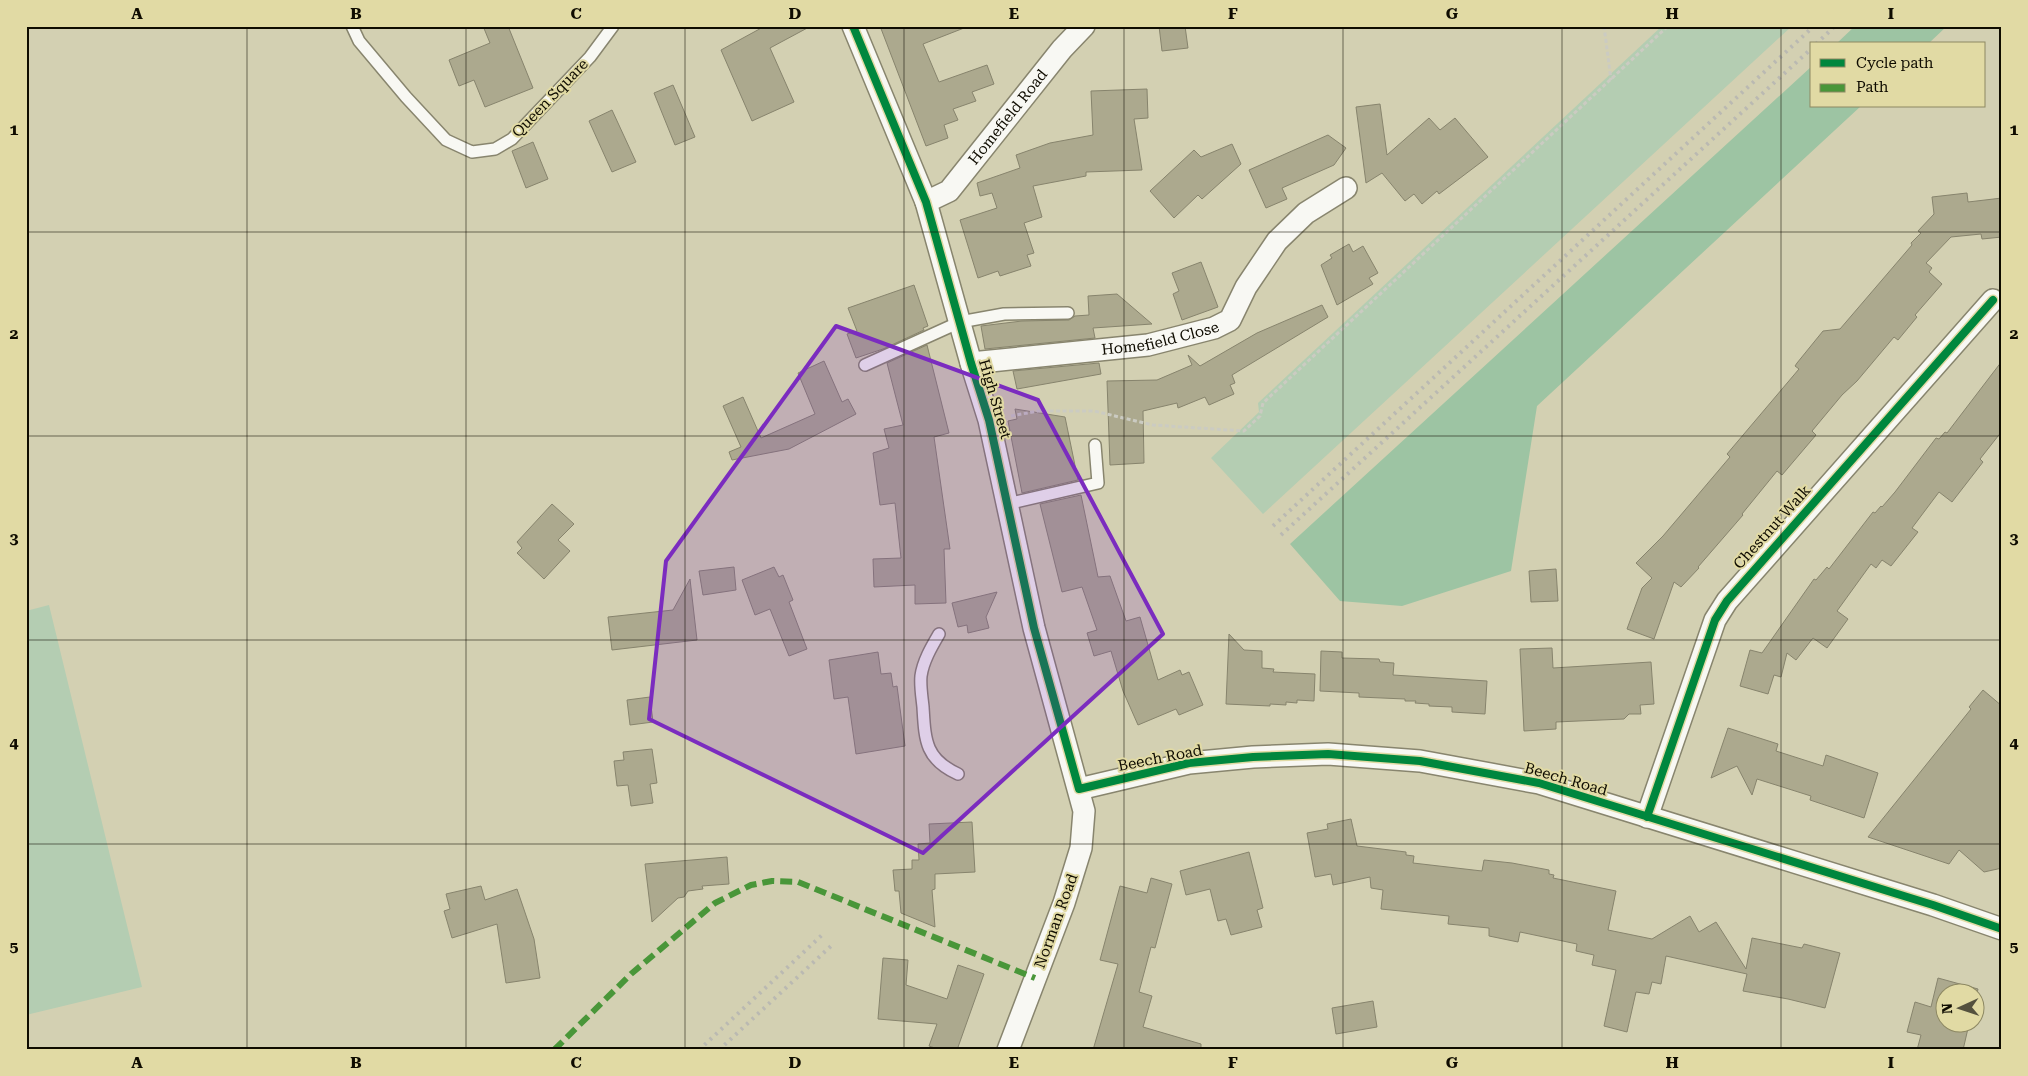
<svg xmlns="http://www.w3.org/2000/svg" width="2028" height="1076" viewBox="0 0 2028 1076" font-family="'Roboto Serif',serif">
  <rect width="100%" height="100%" fill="#d3d0b2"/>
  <path fill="#b4cdb2" d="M 1662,26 L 1792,26 L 1263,514 L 1211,458 L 1259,412 L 1258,403 Z
    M 49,605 L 142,987 L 26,1015 L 26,611 Z"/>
  <path fill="#9dc4a3" d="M 1855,26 L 1947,26 L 1928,44 L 1836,44 Z
    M 1812,66 L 1812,106 L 1861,106 L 1537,406 L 1511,571 L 1402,606 L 1340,601 L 1290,544 Z"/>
  <path fill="#aca98e" stroke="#87846d" d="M 483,26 L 508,26 L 533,88 L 485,107 L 474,80 L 459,86 L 449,60 L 490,43 Z
    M 765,26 L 811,26 L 770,48 L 794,102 L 752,121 L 721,50 Z
    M 880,26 L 964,26 L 964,28 L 923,44 L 939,82 L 987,65 L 994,84 L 972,92 L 976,101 L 953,109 L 958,120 L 944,125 L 948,138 L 926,146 Z
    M 1159,26 L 1185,26 L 1188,48 L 1162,51 Z
    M 673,85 L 695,137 L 675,145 L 654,93 Z
    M 1147,89 L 1148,118 L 1134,119 L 1142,170 L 1086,172 L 1086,176 L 1033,186 L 1042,217 L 1024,223 L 1034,253 L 1027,255 L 1031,266 L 1000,276 L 998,271 L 978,278 L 960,220 L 997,208 L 992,193 L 980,196 L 977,183 L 1020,168 L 1016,155 L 1050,143 L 1093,135 L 1091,91 Z
    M 1380,104 L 1387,155 L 1429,118 L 1440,130 L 1455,118 L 1488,157 L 1439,194 L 1437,191 L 1422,204 L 1414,194 L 1405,201 L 1382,173 L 1366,183 L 1356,107 Z
    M 612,110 L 636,162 L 612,172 L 589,121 Z
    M 1328,135 L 1346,148 L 1334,165 L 1282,188 L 1287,199 L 1266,208 L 1249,170 Z
    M 533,142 L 548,179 L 526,188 L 512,151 Z
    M 1232,144 L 1241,164 L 1202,199 L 1198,195 L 1174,218 L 1150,191 L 1194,150 L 1201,157 Z
    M 1967,193 L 1968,202 L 2002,198 L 2002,237 L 1982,239 L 1981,234 L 1951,237 L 1926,263 L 1932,268 L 1929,272 L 1942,284 L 1915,315 L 1917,317 L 1898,340 L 1894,337 L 1857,381 L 1842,395 L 1812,431 L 1816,435 L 1782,475 L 1777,471 L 1742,514 L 1743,515 L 1698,567 L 1699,568 L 1681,587 L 1674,582 L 1654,639 L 1627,629 L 1642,588 L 1652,578 L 1636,563 L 1663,536 L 1730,457 L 1727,454 L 1799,369 L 1795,366 L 1797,363 L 1823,331 L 1840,329 L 1912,245 L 1911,243 L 1921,233 L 1918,231 L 1934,214 L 1932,197 Z
    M 1349,244 L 1353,252 L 1363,246 L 1378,273 L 1369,278 L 1373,284 L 1337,305 L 1321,265 L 1332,258 L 1330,255 Z
    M 1201,262 L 1218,307 L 1182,320 L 1173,294 L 1179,291 L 1172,273 Z
    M 914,285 L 928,326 L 923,328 L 924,330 L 883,349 L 856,358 L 847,334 L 857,331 L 848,308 Z
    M 1117,294 L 1152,324 L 1093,328 L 1095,338 L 985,349 L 981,326 L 1022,321 L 1069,320 L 1075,316 L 1089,315 L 1088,296 Z
    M 1322,305 L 1328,317 L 1232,375 L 1235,383 L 1230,385 L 1234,394 L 1209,405 L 1205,397 L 1178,408 L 1177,403 L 1143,411 L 1144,463 L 1110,465 L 1107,381 L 1157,380 L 1192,365 L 1188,355 L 1200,366 L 1257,333 Z
    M 927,345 L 949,433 L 934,437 L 950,549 L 944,549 L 946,603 L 915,604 L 915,585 L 874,587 L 873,559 L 901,558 L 895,503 L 880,505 L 873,453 L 889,448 L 884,429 L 903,425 L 887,363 Z
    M 824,361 L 842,402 L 848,399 L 856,414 L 789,449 L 732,460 L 729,452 L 741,447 L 723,406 L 743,397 L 761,438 L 815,414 L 798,373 Z
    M 2002,361 L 2002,431 L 1980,459 L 1983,462 L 1952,502 L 1939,492 L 1912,528 L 1918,532 L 1891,566 L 1882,560 L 1876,568 L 1871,564 L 1837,611 L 1848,619 L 1827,648 L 1813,638 L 1796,660 L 1787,653 L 1781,677 L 1774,675 L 1768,694 L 1740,686 L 1750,650 L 1762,653 L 1814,579 L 1816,580 L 1827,567 L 1829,569 L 1873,512 L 1875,513 L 1881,506 L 1882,507 L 1895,492 L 1936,438 L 1939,439 L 1945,432 L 1947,433 Z
    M 1099,363 L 1101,374 L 1017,389 L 1013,371 Z
    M 1015,409 L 1065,417 L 1078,480 L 1022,493 L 1008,421 L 1017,419 Z
    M 1081,495 L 1098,577 L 1110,576 L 1126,621 L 1140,617 L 1158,680 L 1180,670 L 1182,675 L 1189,672 L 1203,705 L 1179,715 L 1176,709 L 1138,725 L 1123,691 L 1111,651 L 1094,656 L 1087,633 L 1097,630 L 1082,587 L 1062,592 L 1040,504 Z
    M 552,504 L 574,524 L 558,540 L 570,551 L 544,579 L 517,553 L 522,548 L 517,542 Z
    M 734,567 L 736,590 L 703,595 L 699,571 Z
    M 774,567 L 779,577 L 783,575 L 793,600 L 789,602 L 807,649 L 789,656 L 770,609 L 755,615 L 742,580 Z
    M 1556,569 L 1558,601 L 1531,602 L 1529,571 Z
    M 690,579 L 697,640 L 612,650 L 608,617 L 673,610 Z
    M 997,592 L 986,617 L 989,628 L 968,633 L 967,625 L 958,627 L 952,603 Z
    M 1229,634 L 1244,650 L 1262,651 L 1262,668 L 1274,669 L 1273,672 L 1315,674 L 1314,701 L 1297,700 L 1297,703 L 1286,702 L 1286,705 L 1270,704 L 1270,706 L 1226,704 Z
    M 1552,648 L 1553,668 L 1651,662 L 1654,704 L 1640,705 L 1641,714 L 1629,714 L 1624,719 L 1556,722 L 1556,729 L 1524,731 L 1520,649 Z
    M 1321,651 L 1342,652 L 1342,658 L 1379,659 L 1380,662 L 1394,663 L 1393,675 L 1487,681 L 1485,714 L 1452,712 L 1452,707 L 1429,706 L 1429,704 L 1415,703 L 1416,701 L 1405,701 L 1405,699 L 1359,697 L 1359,693 L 1320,691 Z
    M 878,652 L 881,674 L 891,673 L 893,687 L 897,686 L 905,746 L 856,754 L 848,697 L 834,699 L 829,660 Z
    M 1983,690 L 2002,706 L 2002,868 L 1984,872 L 1959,850 L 1949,864 L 1868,837 L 1971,709 L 1969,707 Z
    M 650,697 L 653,722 L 630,725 L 627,700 Z
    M 1728,728 L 1778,744 L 1776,751 L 1823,766 L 1826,755 L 1878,773 L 1864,818 L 1810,800 L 1811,796 L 1757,779 L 1752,795 L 1737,766 L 1711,778 Z
    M 652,749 L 657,783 L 650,784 L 653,803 L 631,806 L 628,785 L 617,786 L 614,761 L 624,760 L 623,752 Z
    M 1351,819 L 1357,846 L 1406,852 L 1406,855 L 1414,856 L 1413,863 L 1482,871 L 1484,860 L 1512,863 L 1549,870 L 1549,874 L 1554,875 L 1553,878 L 1616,891 L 1608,930 L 1652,939 L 1690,916 L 1699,932 L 1716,922 L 1746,969 L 1752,938 L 1802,948 L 1804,944 L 1840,953 L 1825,1008 L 1788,999 L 1743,991 L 1747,974 L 1666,956 L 1661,984 L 1652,982 L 1649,994 L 1636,992 L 1627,1032 L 1604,1026 L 1616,970 L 1592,965 L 1594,955 L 1576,951 L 1577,944 L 1520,932 L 1518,942 L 1489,936 L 1489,928 L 1448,924 L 1449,916 L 1381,909 L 1383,890 L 1371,888 L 1370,877 L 1333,885 L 1331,874 L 1315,877 L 1307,833 L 1328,829 L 1327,824 Z
    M 972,822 L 975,872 L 935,874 L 935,889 L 932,890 L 935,927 L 901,913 L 899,891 L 895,891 L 893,870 L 912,869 L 912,860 L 919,860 L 918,844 L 930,843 L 929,824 Z
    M 1249,852 L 1263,908 L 1257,910 L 1262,927 L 1231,935 L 1226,919 L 1218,921 L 1210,889 L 1186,895 L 1180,871 Z
    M 727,857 L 729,884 L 702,886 L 703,889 L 688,891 L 684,897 L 678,898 L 652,922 L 645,864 Z
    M 1151,878 L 1172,884 L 1155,948 L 1151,947 L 1139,992 L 1152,996 L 1143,1027 L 1201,1044 L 1201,1050 L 1093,1050 L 1118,964 L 1100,960 L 1120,886 L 1147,893 Z
    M 481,886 L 485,900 L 517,889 L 534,939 L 540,978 L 506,983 L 497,924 L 452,938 L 444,911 L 450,909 L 446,894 Z
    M 883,958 L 908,960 L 906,985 L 947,999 L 958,965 L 984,974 L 957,1050 L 941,1050 L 929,1046 L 937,1024 L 878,1019 Z
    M 1938,978 L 1978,989 L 1976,998 L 1976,994 L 1946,994 L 1946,1024 L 1969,1024 L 1963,1050 L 1917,1050 L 1921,1035 L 1907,1032 L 1915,1002 L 1931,1007 Z
    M 1373,1001 L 1377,1027 L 1336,1034 L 1332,1008 Z"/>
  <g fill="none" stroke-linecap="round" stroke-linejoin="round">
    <defs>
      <path id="lane" d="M 352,26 L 359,41 L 406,97 L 446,140 L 472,152 L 495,149 L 512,139 L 590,57 L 613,26
        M 865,365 L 960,322 L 1004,314 L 1068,313
        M 1007,504 L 1098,483 L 1095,445
        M 939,634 C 932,646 923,661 921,676 C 920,686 922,697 923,707 C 925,740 925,759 958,774"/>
      <g id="street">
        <path d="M 853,26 L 926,202 L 971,363 L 989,420 L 1034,628 L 1084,811 L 1081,848 L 1064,903 L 1008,1050"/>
        <path id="s1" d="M 926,202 L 949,191 L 1062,49 L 1084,26"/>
        <path id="s2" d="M 971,363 L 1148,345 L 1214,328 L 1230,320 L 1246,287 L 1277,241 L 1306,213 L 1346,188"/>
        <path d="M 1079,789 L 1189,763 L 1253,757 L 1328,754 L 1420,761 L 1539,783 L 1933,905 L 2002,929"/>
        <path d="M 1647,817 L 1715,620 L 1727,601 L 1993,300"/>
      </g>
    </defs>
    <use href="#lane" stroke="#88856e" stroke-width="14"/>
    <use href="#street" stroke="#88856e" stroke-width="24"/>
    <path stroke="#cbcbc2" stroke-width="3" stroke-dasharray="4 2.5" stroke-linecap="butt" d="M 1604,26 L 1611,80
      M 756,28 L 759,26
      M 1011,416 L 1038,411 L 1094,411 L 1153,425 L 1244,431 L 1260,416 L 1263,403 L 1668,26"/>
    <use href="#lane" stroke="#f8f8f3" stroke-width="11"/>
    <use href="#street" stroke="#f8f8f3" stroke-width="21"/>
    <path stroke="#bab9b2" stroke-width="4" stroke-dasharray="2.5 5" stroke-linecap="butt" d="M 1816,44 L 1835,26
      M 1273,526 L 1814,26
      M 1281,535 L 1812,48
      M 699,1050 L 822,935
      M 719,1050 L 831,946"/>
    <path stroke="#499639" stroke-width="6" stroke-dasharray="12 6" stroke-linecap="butt" d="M 554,1050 L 631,974 L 715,903 L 751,885 L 772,881 L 798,882 L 1035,978"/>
    <defs>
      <path id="cycleway" d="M 853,26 L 926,202 L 971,363 L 989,420 L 1034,628 L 1079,789 L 1189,763 L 1253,757 L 1328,754 L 1420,761 L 1539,783 L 1933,905 L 2002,929
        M 1647,817 L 1715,620 L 1727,601 L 1993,300"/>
    </defs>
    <use href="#cycleway" stroke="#e1daa4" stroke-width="11"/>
    <use href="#cycleway" stroke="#00873e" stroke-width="8"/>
  </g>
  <path fill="#7b2cbf" fill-opacity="0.2" stroke="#7b2cbf" stroke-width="4" stroke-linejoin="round" d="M 836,326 L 1038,400 L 1163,634 L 923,853 L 649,719 L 666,561 Z"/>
  <path fill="none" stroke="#0f0c00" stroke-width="1" stroke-opacity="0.55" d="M 247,26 L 247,1050M 466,26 L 466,1050M 685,26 L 685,1050M 904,26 L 904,1050M 1124,26 L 1124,1050M 1343,26 L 1343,1050M 1562,26 L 1562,1050M 1781,26 L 1781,1050M 26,232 L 2002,232M 26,436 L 2002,436M 26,640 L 2002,640M 26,844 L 2002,844"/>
  <g text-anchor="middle" stroke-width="4" stroke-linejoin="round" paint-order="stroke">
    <g font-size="15" fill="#0f0c00" stroke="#e1daa4">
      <text transform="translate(550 98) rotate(-46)" y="5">Queen Square</text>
      <text dy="5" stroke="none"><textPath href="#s1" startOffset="120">Homefield Road</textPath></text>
      <text dy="5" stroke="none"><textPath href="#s2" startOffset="191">Homefield Close</textPath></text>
      <text transform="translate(995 399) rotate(74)" y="5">High Street</text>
      <text transform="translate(1772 527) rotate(-48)" y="5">Chestnut Walk</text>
      <text transform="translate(1160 758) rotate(-11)" y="5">Beech Road</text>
      <text transform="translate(1566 779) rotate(16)" y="5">Beech Road</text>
      <text transform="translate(1056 921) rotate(-70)" y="5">Norman Road</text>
    </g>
  </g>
  <rect width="2028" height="1076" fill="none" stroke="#e1daa4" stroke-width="55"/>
  <rect x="1810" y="42" width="175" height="65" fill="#e1daa4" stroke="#8d8862"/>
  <rect x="1820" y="59" width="25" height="8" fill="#00873e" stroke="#8d8862"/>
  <text x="1856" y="68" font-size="15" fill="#0f0c00">Cycle path</text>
  <rect x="1820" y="84" width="25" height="8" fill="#499639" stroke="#8d8862"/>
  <text x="1856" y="92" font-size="15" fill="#0f0c00">Path</text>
  <g transform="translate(1960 1008) rotate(267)"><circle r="24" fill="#e1daa4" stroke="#8d8862"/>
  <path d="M0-4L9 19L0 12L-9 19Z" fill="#54513e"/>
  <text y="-8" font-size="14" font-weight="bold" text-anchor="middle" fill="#0f0c00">N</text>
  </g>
  <rect x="28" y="28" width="1972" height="1020" fill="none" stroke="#0f0c00" stroke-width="2"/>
  <g font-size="16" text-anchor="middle" font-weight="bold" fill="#0f0c00">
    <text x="137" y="19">A</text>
    <text x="356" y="19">B</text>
    <text x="576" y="19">C</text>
    <text x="795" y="19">D</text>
    <text x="1014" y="19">E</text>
    <text x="1233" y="19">F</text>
    <text x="1452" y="19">G</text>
    <text x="1672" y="19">H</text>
    <text x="1891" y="19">I</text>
    <text x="14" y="135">1</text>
    <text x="2014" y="135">1</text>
    <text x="14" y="339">2</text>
    <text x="2014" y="339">2</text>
    <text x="14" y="544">3</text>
    <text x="2014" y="544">3</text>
    <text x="14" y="748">4</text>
    <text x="2014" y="748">4</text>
    <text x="14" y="952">5</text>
    <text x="2014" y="952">5</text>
    <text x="137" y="1068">A</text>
    <text x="356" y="1068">B</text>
    <text x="576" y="1068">C</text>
    <text x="795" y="1068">D</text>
    <text x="1014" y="1068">E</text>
    <text x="1233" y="1068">F</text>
    <text x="1452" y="1068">G</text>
    <text x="1672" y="1068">H</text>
    <text x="1891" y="1068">I</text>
  </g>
</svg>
